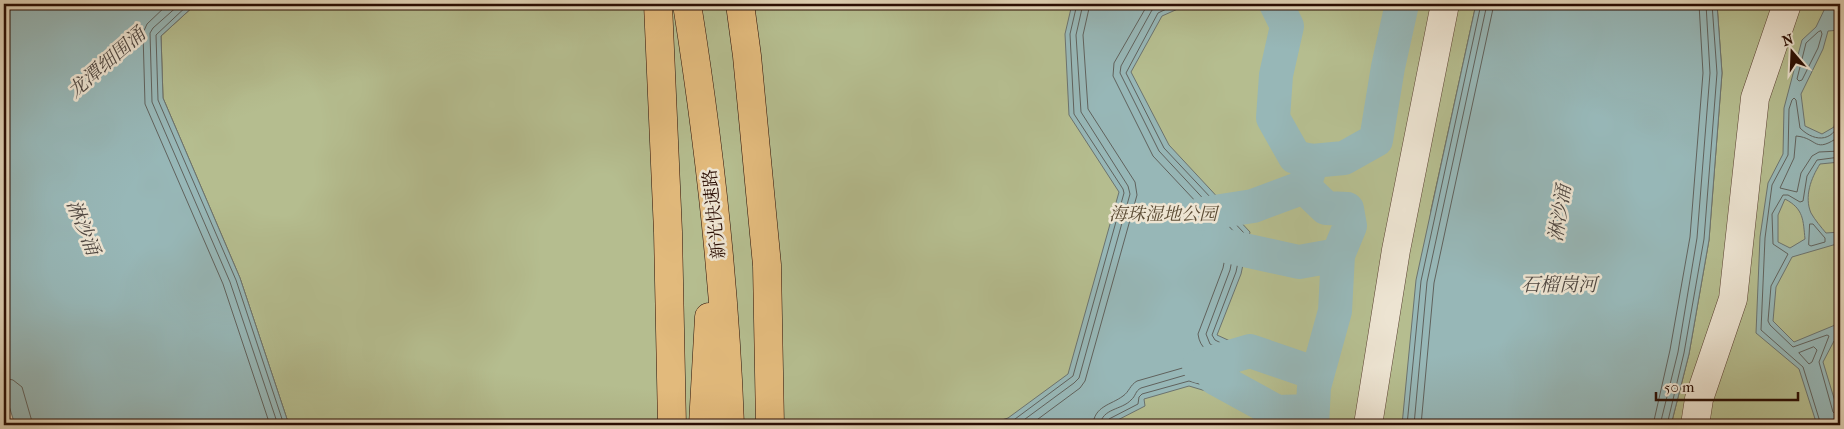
<svg xmlns="http://www.w3.org/2000/svg" width="1844" height="429" viewBox="0 0 1844 429" font-family="'IM FELL French Canon','Noto Serif SC',serif">
  <rect width="100%" height="100%" fill="#e3d5b9"/>
  <filter id="stains"><feTurbulence type="fractalNoise" baseFrequency=".004" numOctaves="4"/><feColorMatrix values="0 0 0 0 .2 0 0 0 0 .09 0 0 0 0 .02 0 0 0 .5 -.17"/></filter>
  <radialGradient id="worn" r=".72"><stop offset=".6" stop-color="#630" stop-opacity="0"/><stop offset="1" stop-color="#630" stop-opacity=".3"/></radialGradient>
  <path fill="#b5bd8f" stroke="#706549" d="M 196,4 L 1476,4 L 1431,210 L 1407,425 L 289,425 L 240,278 L 163,98 L 161,36 Z
    M 1717,4 L 1840,4 L 1840,425 L 1671,425 L 1689,354 L 1709,240 L 1722,73 Z"/>
  <path fill="#97b7b7" stroke="#6b736f" fill-rule="evenodd" d="M 4,4 L 196,4 L 161,36 L 163,98 L 240,278 L 289,425 L 15,425 L 4,390 Z
    M 1072,4 L 1189,4 L 1162,16 L 1131,72 L 1169,145 L 1250,232 L 1241,274 L 1217,335 L 1241,346 L 1236,400 L 1189,386 L 1144,399 L 1145,406 L 1108,425 L 986,425 L 1008,418 L 1068,374 L 1119,192 L 1069,115 L 1065,34 Z
    M 1476,4 L 1717,4 L 1722,73 L 1709,240 L 1689,354 L 1671,425 L 1402,425 L 1416,280 Z
    M 1827,4 L 1840,4 L 1840,30 L 1828,31 L 1823,49 L 1801,94 L 1805,126 L 1822,134 L 1834,127 L 1838,104 L 1840,107 L 1840,162 L 1820,164 C 1811,178 1804,197 1811,213 C 1815,220 1821,227 1826,233 L 1840,232 L 1840,243 L 1792,257 L 1776,287 L 1773,321 L 1794,342 L 1840,323 L 1840,338 L 1834,341 L 1823,362 L 1840,418 L 1840,425 L 1817,425 L 1799,369 L 1756,333 L 1760,237 L 1768,183 L 1783,154 L 1784,108 L 1802,40 L 1816,27 ZM 1785,199 C 1804,209 1803,220 1805,239 L 1790,248 L 1778,242 L 1778,215 Z"/>
  <g fill="none" stroke-linecap="round" stroke-linejoin="round">
    <path stroke="#60625d" stroke-width="1" d="M 168,4 L 147,24 L 143,33 L 145,104 L 223,284 L 270,425
      M 180,4 L 153,28 L 150,33 L 152,102 L 230,282 L 278,425
      M 189,4 L 156,35 L 158,100 L 236,280 L 284,425
      M 1821,31 L 1822,34 L 1818,48 L 1802,80 L 1799,81 L 1797,79 L 1806,43 L 1818,32 Z
      M 1840,136 C 1813,155 1819,138 1796,136 L 1794,158 L 1780,188 L 1797,192 L 1801,173 L 1812,156 L 1819,152 L 1840,151
      M 1840,157 L 1817,160 L 1807,176 L 1803,201 L 1800,202 L 1788,195 L 1783,195 L 1772,214 L 1773,244 L 1788,254 L 1771,286 L 1768,321 L 1770,325 L 1793,347 L 1827,335 L 1829,336 L 1819,362 L 1833,412 L 1836,415 L 1840,416
      M 1810,224 L 1813,224 L 1825,238 L 1825,242 L 1811,246 L 1809,245 Z
      M 1814,347 L 1817,350 L 1812,362 L 1809,364 L 1799,353 Z
      M 4,378 L 13,380 L 22,387 L 33,425
      M 1002,425 L 1011,422 L 1073,376 L 1124,193 L 1123,189 L 1074,114 L 1070,34 L 1077,4
      M 1017,425 L 1074,383 L 1079,378 L 1130,194 L 1128,186 L 1081,112 L 1076,35 L 1083,4
      M 1030,425 L 1080,388 L 1085,381 L 1137,195 L 1135,182 L 1088,109 L 1083,35 L 1090,4
      M 1093,425 C 1094,406 1111,405 1123,396 C 1129,392 1130,385 1137,381 L 1186,367 L 1194,368 L 1217,375 L 1220,372 L 1221,358 C 1209,352 1200,349 1198,334 L 1223,268 L 1229,237 L 1153,156 L 1113,76 L 1114,63 L 1148,4
      M 1100,425 C 1102,408 1122,410 1131,400 C 1136,396 1135,391 1141,388 L 1189,374 L 1223,385 L 1226,382 L 1229,353 L 1210,344 L 1206,334 L 1230,270 L 1237,235 L 1159,151 L 1120,73 L 1121,66 L 1152,10 L 1161,4
      M 1107,425 L 1109,419 L 1138,404 L 1139,397 L 1142,394 L 1189,381 L 1229,393 L 1232,391 L 1235,350 L 1215,340 L 1212,335 L 1236,272 L 1244,233 L 1164,148 L 1126,73 L 1158,13 L 1177,4
      M 1407,425 L 1421,281 L 1481,4
      M 1414,425 L 1427,282 L 1487,4
      M 1421,425 L 1434,283 L 1494,4
      M 1653,425 L 1670,350 L 1690,237 L 1703,73 L 1699,4
      M 1660,425 L 1678,352 L 1697,238 L 1710,73 L 1706,4
      M 1667,425 L 1684,353 L 1704,239 L 1717,73 L 1712,4
      M 1821,425 L 1803,367 L 1761,330 L 1765,238 L 1772,185 L 1788,155 L 1789,109 L 1792,100 L 1794,98 L 1796,100 L 1800,128 C 1816,144 1836,141 1840,118"/>
    <path stroke="#97b7b7" stroke-width="34" d="M 1276,4 L 1287,26 L 1276,75 L 1273,118 L 1295,157 L 1312,161
      M 1202,214 L 1253,206 L 1304,187
      M 1217,244 L 1299,262 L 1338,255
      M 1199,366 L 1250,351 L 1317,374
      M 1215,378 L 1277,412 L 1312,411
      M 1312,425 L 1314,387 L 1335,311 L 1338,255 L 1350,226 L 1347,209 L 1326,208 L 1304,187 L 1312,161 L 1344,158 L 1376,140 L 1388,67 L 1402,4"/>
    <defs>
      <path id="minor" d="M 1368,425 L 1396,250 L 1445,4
        M 1695,425 L 1699,399 L 1733,299 L 1755,98 L 1787,4"/>
      <path id="highway" d="M 658,4 L 668,232 L 672,425
        M 687,4 C 709,143 725,284 730,425
        M 740,4 L 747,56 L 767,265 L 770,425
        M 703,425 L 709,317"/>
    </defs>
    <use href="#minor" stroke="#583f30" stroke-width="29"/>
    <use href="#highway" stroke="#2a0d03" stroke-width="29"/>
    <use href="#minor" stroke="#ede4d2" stroke-width="28"/>
    <use href="#highway" stroke="#e2ba7c" stroke-width="28"/>
  </g>
  <g text-anchor="middle" stroke-width="5" stroke-linejoin="round" paint-order="stroke">
    <g font-size="18" fill="#2a0d03" stroke="#ede4d2">
      <text transform="translate(714 214) rotate(-96)" y="6">新光快速路</text>
    </g>
    <g font-size="18" font-style="italic" fill="#5b4b34" stroke="#ede4d2">
      <text x="1163" y="220">海珠湿地公园</text>
    </g>
    <g font-size="19" font-style="italic" fill="#504842" stroke="#ede4d2">
      <text transform="translate(106 62) rotate(-41)" y="7">龙潭细围涌</text>
      <text transform="translate(1559 213) rotate(-81)" y="7">淋沙涌</text>
      <text transform="translate(84 227) rotate(68)" y="7">淋沙涌</text>
      <text x="1559" y="291">石榴岗河</text>
    </g>
  </g>
  <rect width="1844" height="429" fill="none" stroke="#e3d5b9" stroke-width="20"/>
  <rect x="5" y="5" width="1834" height="419" fill="none" stroke="#2a0d03" stroke-width="2.5"/>
  <rect x="10" y="10" width="1824" height="409" fill="none" stroke="#2a0d03"/>
  <g transform="translate(1792 52) rotate(341)" stroke="#ede4d2" stroke-width="4" paint-order="stroke">
  <path d="M0-4L9 19L0 12L-9 19Z" fill="#2a0d03"/>
  <text y="-8" font-size="14" font-weight="bold" text-anchor="middle" fill="#2a0d03">N</text>
  </g>
  <path d="M1656 392v8h142v-8" fill="none" stroke="#2a0d03" stroke-width="2.5"/>
  <text x="1664" y="392" font-size="15" fill="#2a0d03" stroke="#ede4d2" stroke-width="4" paint-order="stroke">50 m</text>
  <rect width="100%" height="100%" filter="url(#stains)"/>
  <rect width="100%" height="100%" fill="url(#worn)"/>
</svg>
